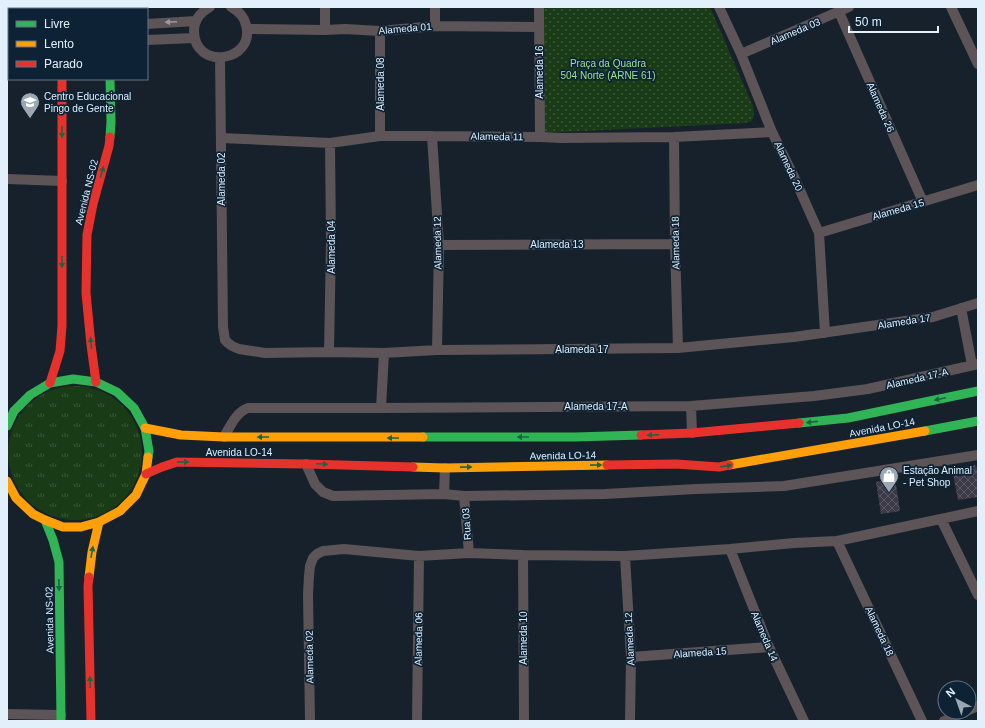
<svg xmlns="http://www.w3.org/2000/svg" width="985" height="728" viewBox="0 0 985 728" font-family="Helvetica,sans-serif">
  <defs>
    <pattern id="grass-tufts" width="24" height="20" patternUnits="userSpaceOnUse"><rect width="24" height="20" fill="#193c16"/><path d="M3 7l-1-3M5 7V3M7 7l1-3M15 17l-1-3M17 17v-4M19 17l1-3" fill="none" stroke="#3a5839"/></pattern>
    <pattern id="park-dots" width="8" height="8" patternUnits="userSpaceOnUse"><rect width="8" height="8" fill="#193c16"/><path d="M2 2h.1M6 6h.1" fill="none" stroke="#3a5839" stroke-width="1.8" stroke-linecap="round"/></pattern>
    <pattern id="building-cross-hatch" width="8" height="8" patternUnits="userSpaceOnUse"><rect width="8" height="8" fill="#3d3a48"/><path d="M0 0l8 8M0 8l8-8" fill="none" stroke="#595763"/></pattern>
  </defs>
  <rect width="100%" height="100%" fill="#16212b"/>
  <path fill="url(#grass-tufts)" d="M8 453a67 67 0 1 1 134 0a67 67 0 1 1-134 0Z"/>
  <path fill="url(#park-dots)" d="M 544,7 L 710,7 L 753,106 L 754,116 L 752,121 L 745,123 L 544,133 Z"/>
  <path fill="url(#building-cross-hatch)" d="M 976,465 L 978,475 L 978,497 L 958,500 L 952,469 Z
    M 895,478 L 900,511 L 881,514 L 876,482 Z"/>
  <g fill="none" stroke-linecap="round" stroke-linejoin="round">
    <path stroke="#5c5457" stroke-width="10" d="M 210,7 C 201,12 194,20 194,31 C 194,71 256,62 246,25 C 244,16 239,11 231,7
      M 539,7 L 540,137
      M 719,7 L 741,54 L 772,132 L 794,177 L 819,233 L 825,333
      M 951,7 L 978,64
      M 839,12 L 923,202
      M 147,24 L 196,21
      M 435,26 L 435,7
      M 247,29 L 325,30 L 345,29 L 380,31 L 435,26 L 539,27
      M 325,30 L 325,7
      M 380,31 L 380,136
      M 147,40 L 194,38
      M 741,54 L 849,7
      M 220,58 L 223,327 L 225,340 L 228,343 L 232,346 L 239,349 L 265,353 L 329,352 L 384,353 L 437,350 L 678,348 L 794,337 L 933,317 L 978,303
      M 432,136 L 439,245 L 437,350
      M 674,137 L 675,244 L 678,348
      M 221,138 L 330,143 L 380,136 L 432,136 L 540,137 L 561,138 L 674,137 L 772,132
      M 7,179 L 62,181
      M 819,233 L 978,185
      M 439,245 L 675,244
      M 961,308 L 972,365
      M 329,352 L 331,242 L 330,143
      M 691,406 L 692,433
      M 381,408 L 384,353
      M 224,437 C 230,427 236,412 248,408 L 381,408 L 691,406 L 814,396 L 868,389 L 978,364
      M 306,464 L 315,484 L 323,492 L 333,496 L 444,494 L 464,496 L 605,494 L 696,489 L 784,486 L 978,455
      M 444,494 L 445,468
      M 464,496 L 469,553
      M 941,519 L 978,595
      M 837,541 L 922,721
      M 730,549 L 769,647 L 804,721
      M 523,555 L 524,721
      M 625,556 L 631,657 L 630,721
      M 631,657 L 769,647
      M 969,710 L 978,706
      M 7,714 L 61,715
      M 310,721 L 308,594 L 309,576 L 310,566 L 313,558 L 317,554 L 323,551 L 344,549 L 419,556 L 469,553 L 523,555 L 625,556 L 730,549 L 794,543 L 837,541 L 978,511
      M 417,721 L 419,556
      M 944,721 L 964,712"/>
    <path stroke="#30b455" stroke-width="9" d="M 110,137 L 111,122 L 110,79
      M 799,423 L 848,418 L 978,391
      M 7,426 L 14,411 L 30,395 L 50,383 L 73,379 L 96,382 L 117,392 L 134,408 L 145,428 L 149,451 L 148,457
      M 925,431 L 978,421
      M 423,437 L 575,437 L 641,435
      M 45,520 L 53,540 L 59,562 L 61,721"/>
    <path stroke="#ff9f0a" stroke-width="9" d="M 108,7 L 109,9
      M 145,428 L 181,435 L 224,437 L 423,437
      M 729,465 L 925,431
      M 413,467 L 445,468 L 607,465
      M 7,481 L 16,498 L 33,514 L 45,520 L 63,527 L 81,527 L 99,522 L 120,511 L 136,495 L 146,474 L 148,457
      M 89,577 L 92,552 L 99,522"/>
    <path stroke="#e5322d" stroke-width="9" d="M 61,7 L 61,9
      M 96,382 L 91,345 L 86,293 L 87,235 L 93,204 L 109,146 L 110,137
      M 50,383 L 60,351 L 62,326 L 62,79
      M 641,435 L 692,433 L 799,423
      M 607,465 L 676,464 L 719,467 L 729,465
      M 146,474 L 162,467 L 177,462 L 306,464 L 413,467
      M 89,577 L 88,586 L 91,721"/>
  </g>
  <defs><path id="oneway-solid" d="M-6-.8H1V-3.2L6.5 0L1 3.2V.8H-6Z"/></defs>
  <use fill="#989aa1" href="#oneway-solid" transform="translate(171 22) rotate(177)"/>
  <g fill="#1d6443">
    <use href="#oneway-solid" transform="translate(62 132) rotate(90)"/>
    <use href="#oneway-solid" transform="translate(102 172) rotate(-74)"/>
    <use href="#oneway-solid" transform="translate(62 262) rotate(90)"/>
    <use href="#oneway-solid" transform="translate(91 343) rotate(-96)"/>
    <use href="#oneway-solid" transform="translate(940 399) rotate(168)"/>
    <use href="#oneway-solid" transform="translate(812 422) rotate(174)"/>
    <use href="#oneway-solid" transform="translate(653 435) rotate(178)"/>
    <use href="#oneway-solid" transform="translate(263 437) rotate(-180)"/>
    <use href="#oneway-solid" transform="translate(523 437) rotate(180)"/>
    <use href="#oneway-solid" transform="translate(393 438) rotate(180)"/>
    <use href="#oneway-solid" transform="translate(183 462) rotate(-1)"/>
    <use href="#oneway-solid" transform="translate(322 464) rotate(2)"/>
    <use href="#oneway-solid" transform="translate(596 465) rotate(-1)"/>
    <use href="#oneway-solid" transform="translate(726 466) rotate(-9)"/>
    <use href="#oneway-solid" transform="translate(466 467) rotate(-1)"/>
    <use href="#oneway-solid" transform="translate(92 552) rotate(-80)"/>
    <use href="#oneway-solid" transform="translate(59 585) rotate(89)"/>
    <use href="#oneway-solid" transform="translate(90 682) rotate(-91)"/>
  </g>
  <defs>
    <symbol id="school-pin" viewBox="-11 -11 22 30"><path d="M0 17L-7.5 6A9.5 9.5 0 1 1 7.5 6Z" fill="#9ba8b3" stroke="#0d2234"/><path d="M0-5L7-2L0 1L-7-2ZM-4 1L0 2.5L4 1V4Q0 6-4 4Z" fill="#fff"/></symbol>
    <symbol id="shop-pin" viewBox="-11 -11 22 30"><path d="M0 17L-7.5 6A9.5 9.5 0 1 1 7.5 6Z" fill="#9ba8b3" stroke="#0d2234"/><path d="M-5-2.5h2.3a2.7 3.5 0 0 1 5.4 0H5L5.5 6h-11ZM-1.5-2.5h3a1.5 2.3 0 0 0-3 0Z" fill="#fff"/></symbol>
  </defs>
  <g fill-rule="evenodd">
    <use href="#school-pin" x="19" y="91" width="22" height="30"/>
    <use href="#shop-pin" x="878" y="465" width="22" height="30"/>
  </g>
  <g text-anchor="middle" stroke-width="3.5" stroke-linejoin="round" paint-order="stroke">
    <g font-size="10" fill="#e2f0fc" stroke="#0d2234">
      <text transform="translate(405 28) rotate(-5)" y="4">Alameda 01</text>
      <text transform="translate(795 31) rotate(-23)" y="4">Alameda 03</text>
      <text transform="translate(539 72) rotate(-90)" y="4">Alameda 16</text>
      <text transform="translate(380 84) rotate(-90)" y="4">Alameda 08</text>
      <text transform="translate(881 107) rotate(66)" y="4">Alameda 26</text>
      <text transform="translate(497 136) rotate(1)" y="4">Alameda 11</text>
      <text transform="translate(789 166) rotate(65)" y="4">Alameda 20</text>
      <text transform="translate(221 179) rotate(-90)" y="4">Alameda 02</text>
      <text transform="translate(86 192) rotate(-76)" y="4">Avenida NS-02</text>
      <text transform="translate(898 209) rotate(-16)" y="4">Alameda 15</text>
      <text transform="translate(437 243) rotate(-91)" y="4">Alameda 12</text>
      <text transform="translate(675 243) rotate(-91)" y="4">Alameda 18</text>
      <text x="557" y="248">Alameda 13</text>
      <text transform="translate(331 247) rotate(-90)" y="4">Alameda 04</text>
      <text transform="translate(904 321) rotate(-9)" y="4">Alameda 17</text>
      <text x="582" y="353">Alameda 17</text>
      <text transform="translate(917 378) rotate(-13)" y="4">Alameda 17-A</text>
      <text x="596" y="410">Alameda 17-A</text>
      <text transform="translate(882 427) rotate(-11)" y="4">Avenida LO-14</text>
      <text x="239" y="456">Avenida LO-14</text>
      <text transform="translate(563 455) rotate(-1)" y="4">Avenida LO-14</text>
      <text transform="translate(466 524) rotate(-94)" y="4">Rua 03</text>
      <text transform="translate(49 620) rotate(-91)" y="4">Avenida NS-02</text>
      <text transform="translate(880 631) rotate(65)" y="4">Alameda 18</text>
      <text transform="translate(765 636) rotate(67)" y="4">Alameda 14</text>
      <text transform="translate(523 638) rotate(-90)" y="4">Alameda 10</text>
      <text transform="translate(418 639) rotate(-89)" y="4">Alameda 06</text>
      <text transform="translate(629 639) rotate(-93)" y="4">Alameda 12</text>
      <text transform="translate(700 652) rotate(-4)" y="4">Alameda 15</text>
      <text transform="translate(309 657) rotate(-91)" y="4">Alameda 02</text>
    </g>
    <g font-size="10" fill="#9ae58f" stroke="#0d2234">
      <text x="608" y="67">Praça da Quadra<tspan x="608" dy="12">504 Norte (ARNE 61)</tspan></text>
    </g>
    <g font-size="10" fill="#e2f0fc" stroke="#0d2234" text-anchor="start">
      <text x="44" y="100">Centro Educacional<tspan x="44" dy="12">Pingo de Gente</tspan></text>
      <text x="903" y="474">Estação Animal<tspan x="903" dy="12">- Pet Shop</tspan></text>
    </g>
  </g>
  <rect width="985" height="728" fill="none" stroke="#e2f0fc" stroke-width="16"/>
  <rect x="8" y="8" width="140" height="72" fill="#0d2234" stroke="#627484"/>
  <rect x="16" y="21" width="20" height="6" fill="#30b455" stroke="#627484"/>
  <text x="44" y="28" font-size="12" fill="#e2f0fc">Livre</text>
  <rect x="16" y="41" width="20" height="6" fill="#ff9f0a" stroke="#627484"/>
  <text x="44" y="48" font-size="12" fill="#e2f0fc">Lento</text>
  <rect x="16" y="61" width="20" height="6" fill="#e5322d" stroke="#627484"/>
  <text x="44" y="68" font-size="12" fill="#e2f0fc">Parado</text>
  <g transform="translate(957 700) rotate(319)"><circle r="19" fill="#0d2234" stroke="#627484"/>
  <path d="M0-3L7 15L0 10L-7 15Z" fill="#9ba8b3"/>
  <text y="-6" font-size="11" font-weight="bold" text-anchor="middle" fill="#e2f0fc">N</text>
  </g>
  <path d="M849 26v6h89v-6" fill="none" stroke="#e2f0fc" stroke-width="2"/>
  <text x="855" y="26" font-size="12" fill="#e2f0fc" stroke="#0d2234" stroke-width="3" paint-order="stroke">50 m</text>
</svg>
